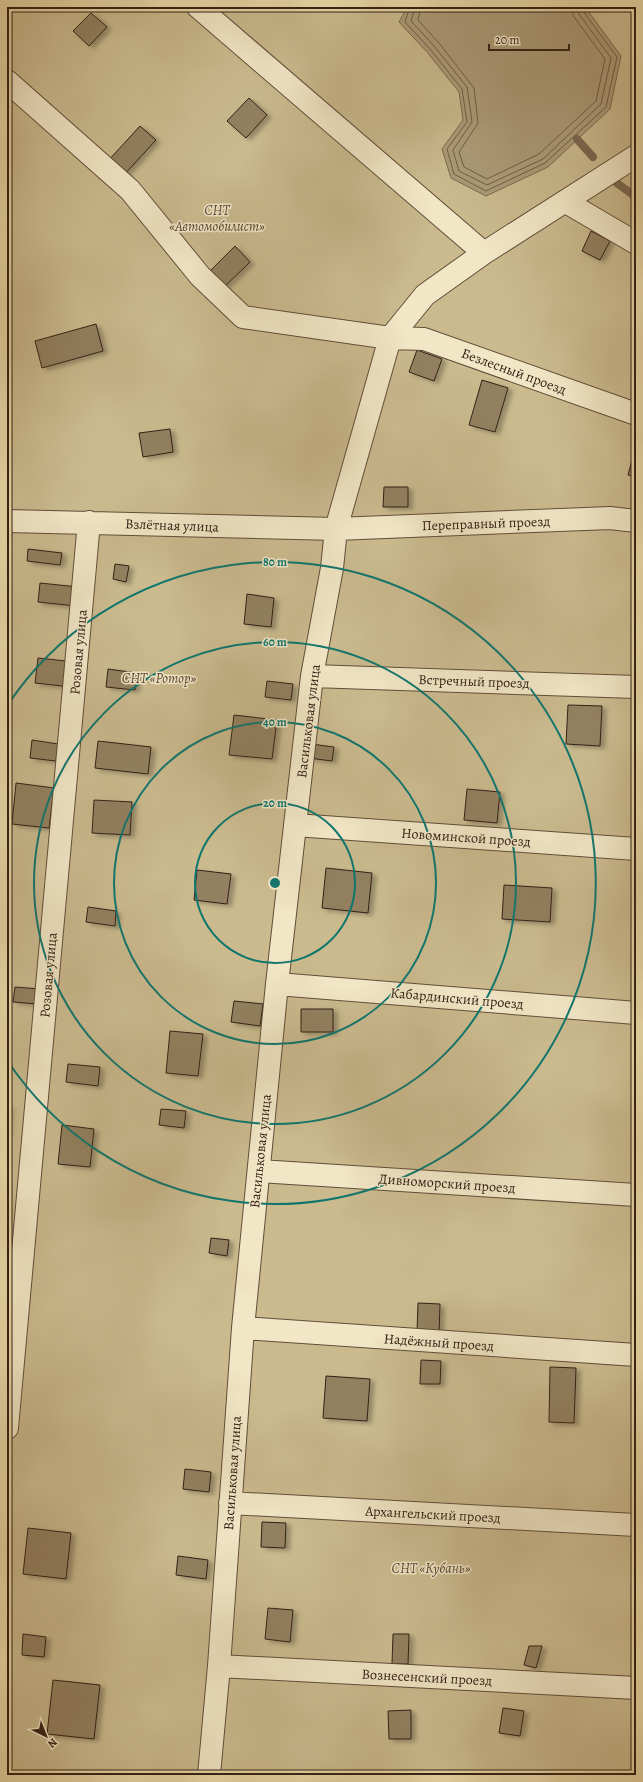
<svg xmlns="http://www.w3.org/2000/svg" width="643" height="1782" viewBox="0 0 643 1782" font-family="Alegreya,serif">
  <defs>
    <filter id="shadow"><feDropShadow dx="4.5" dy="2.5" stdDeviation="2" flood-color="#0004"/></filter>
  </defs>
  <rect width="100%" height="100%" fill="#e9d9a7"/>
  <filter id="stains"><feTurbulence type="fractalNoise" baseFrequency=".005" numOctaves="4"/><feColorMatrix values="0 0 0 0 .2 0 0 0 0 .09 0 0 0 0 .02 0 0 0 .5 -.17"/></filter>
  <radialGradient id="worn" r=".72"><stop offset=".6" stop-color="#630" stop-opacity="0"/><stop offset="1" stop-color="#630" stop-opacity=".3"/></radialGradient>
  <path fill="#caba8e" stroke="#7e6d52" d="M 7,7 L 636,7 L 636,1775 L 7,1775 Z"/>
  <path fill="#ab9a76" stroke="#7b6950" d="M 407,7 L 585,7 L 621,56 L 610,109 L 548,167 L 486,196 L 451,178 L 442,149 L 463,120 L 459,92 L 427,52 L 399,22 Z"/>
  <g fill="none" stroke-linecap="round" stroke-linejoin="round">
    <path stroke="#6f5d46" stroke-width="1" d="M 410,7 L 405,22 L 430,49 L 462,89 L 467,122 L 447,149 L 454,174 L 486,191 L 545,163 L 606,107 L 617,57 L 583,11 L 582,7
      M 415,7 L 411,21 L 434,46 L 467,87 L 472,122 L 453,150 L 459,171 L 487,185 L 543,159 L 601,104 L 611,58 L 579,14 L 577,7
      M 421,7 L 418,20 L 439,43 L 474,88 L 478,123 L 459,152 L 464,167 L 487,179 L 539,154 L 596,101 L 605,59 L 574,17 L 571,7"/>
    <path stroke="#7b6950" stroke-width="8" d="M 577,139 L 593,157
      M 614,181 L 636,197"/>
  </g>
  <path fill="#928061" stroke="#332016" filter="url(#shadow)" d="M 91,13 L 107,27 L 89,46 L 73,31 Z
    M 249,98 L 267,115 L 246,138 L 227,121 Z
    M 140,126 L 156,140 L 122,177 L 106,163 Z
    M 591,231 L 610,241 L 600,260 L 582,251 Z
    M 235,246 L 250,262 L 222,289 L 207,274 Z
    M 96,324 L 103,351 L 42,368 L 35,341 Z
    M 417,350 L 442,359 L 434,381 L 409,372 Z
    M 482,380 L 508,388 L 495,432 L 469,425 Z
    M 170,429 L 173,452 L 143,457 L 139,433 Z
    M 636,445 L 636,477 L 628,475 Z
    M 384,487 L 408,487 L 408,507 L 383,507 Z
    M 28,549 L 62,553 L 60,565 L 27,561 Z
    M 115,564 L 129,566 L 126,582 L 113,579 Z
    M 40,583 L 78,587 L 76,606 L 38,602 Z
    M 247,594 L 274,598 L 271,627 L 244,624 Z
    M 38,658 L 66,661 L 63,686 L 35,683 Z
    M 108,669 L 137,673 L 135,690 L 106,687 Z
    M 267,681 L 293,684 L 291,700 L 265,697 Z
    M 568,705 L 602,706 L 600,746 L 566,744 Z
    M 234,715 L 277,720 L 272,759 L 229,755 Z
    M 32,740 L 58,744 L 56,761 L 30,758 Z
    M 98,741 L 151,747 L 148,774 L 95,768 Z
    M 311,744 L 334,747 L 332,761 L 309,758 Z
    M 16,783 L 54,788 L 49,828 L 12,824 Z
    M 467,789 L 500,792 L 497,823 L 464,820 Z
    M 94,800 L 132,802 L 130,835 L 92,833 Z
    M 326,868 L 372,873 L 368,913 L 322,908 Z
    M 197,870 L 231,874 L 227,904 L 194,900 Z
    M 504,885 L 552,888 L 550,922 L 502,919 Z
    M 88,907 L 116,911 L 115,926 L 86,922 Z
    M 15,987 L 40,989 L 38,1004 L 13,1002 Z
    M 234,1001 L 263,1004 L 260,1026 L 231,1022 Z
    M 301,1009 L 333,1009 L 333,1032 L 301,1032 Z
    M 170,1031 L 203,1034 L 198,1076 L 166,1073 Z
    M 68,1064 L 100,1067 L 98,1086 L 66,1082 Z
    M 7,1105 L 9,1105 L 7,1135 Z
    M 161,1109 L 186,1111 L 184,1128 L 159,1125 Z
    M 62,1125 L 94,1129 L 90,1167 L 58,1164 Z
    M 211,1238 L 229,1240 L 227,1256 L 209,1253 Z
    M 418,1303 L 440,1304 L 439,1334 L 417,1333 Z
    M 421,1360 L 441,1361 L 440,1384 L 420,1384 Z
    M 550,1367 L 576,1368 L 574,1423 L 549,1422 Z
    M 326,1376 L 370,1379 L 367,1421 L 323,1418 Z
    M 185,1469 L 211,1472 L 209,1492 L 183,1489 Z
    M 262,1522 L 286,1523 L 285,1548 L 261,1547 Z
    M 28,1528 L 71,1533 L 66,1579 L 23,1574 Z
    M 178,1556 L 208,1560 L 206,1579 L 176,1575 Z
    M 268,1608 L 293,1610 L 290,1642 L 265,1639 Z
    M 23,1634 L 46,1637 L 44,1657 L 22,1655 Z
    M 393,1634 L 409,1634 L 408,1664 L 392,1664 Z
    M 529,1646 L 542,1646 L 536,1668 L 524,1665 Z
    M 53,1680 L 100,1685 L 94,1739 L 47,1734 Z
    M 503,1708 L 524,1711 L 520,1736 L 499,1733 Z
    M 411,1710 L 411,1739 L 389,1739 L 388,1711 Z"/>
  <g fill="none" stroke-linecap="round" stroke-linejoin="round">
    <defs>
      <path id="minor" d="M 198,7 L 484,253
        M 7,81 L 130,190 L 200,276 L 243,317 L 390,338 L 424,339 L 636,414
        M 566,202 L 636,243
        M 7,521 L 336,529 L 610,518 L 636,521
        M 312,676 L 636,687
        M 295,825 L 636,849
        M 277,984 L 636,1013
        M 259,1171 L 636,1195
        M 243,1328 L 636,1355
        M 7,1428 L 89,522
        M 230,1503 L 636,1525
        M 219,1666 L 636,1688
        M 209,1775 L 219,1666 L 243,1328 L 277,984 L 312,676 L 332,568 L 336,529 L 390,338 L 425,295 L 484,253 L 636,156"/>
    </defs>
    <use href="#minor" stroke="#604e3a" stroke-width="24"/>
    <use href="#minor" stroke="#f1e6c6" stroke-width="22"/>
  </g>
  <g fill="none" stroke="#0f766e" stroke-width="2">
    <circle cx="275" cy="883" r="80"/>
    <circle cx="275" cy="883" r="161"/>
    <circle cx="275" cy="883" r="241"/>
    <path d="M7 706A321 321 0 1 1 7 1060"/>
  </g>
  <g text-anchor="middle" stroke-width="3" stroke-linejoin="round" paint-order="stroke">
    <g font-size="14" font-style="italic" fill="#594634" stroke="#f1e6c6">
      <text x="217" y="215">СНТ<tspan x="217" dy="16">«Автомобилист»</tspan></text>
      <text x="159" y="683">СНТ «Ротор»</text>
      <text x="431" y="1573">СНТ «Кубань»</text>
    </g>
    <g font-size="14" fill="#332016" stroke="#f1e6c6">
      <text transform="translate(514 371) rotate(20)" y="5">Безлесный проезд</text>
      <text transform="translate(486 523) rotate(-2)" y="5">Переправный проезд</text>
      <text transform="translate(172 525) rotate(2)" y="5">Взлётная улица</text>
      <text transform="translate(78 652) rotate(-85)" y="5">Розовая улица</text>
      <text transform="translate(474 681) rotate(2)" y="5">Встречный проезд</text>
      <text transform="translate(308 721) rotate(-83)" y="5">Васильковая улица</text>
      <text transform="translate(466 837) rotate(4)" y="5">Новоминской проезд</text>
      <text transform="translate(48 975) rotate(-85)" y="5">Розовая улица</text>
      <text transform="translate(457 998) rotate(5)" y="5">Кабардинский проезд</text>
      <text transform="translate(260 1151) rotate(-84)" y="5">Васильковая улица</text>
      <text transform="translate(447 1183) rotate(4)" y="5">Дивноморский проезд</text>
      <text transform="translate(439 1342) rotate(4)" y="5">Надёжный проезд</text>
      <text transform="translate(232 1473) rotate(-86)" y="5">Васильковая улица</text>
      <text transform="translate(433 1514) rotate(3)" y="5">Архангельский проезд</text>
      <text transform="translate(427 1677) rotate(3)" y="5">Вознесенский проезд</text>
    </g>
  </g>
  <circle cx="275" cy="883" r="6" fill="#0f766e" stroke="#f1e6c6" stroke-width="2"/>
  <g font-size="12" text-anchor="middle" font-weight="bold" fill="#0f766e" stroke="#f1e6c6" stroke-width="3" stroke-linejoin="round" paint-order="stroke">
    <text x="275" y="566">80 m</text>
    <text x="275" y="646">60 m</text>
    <text x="275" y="726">40 m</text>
    <text x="275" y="807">20 m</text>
  </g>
  <rect width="643" height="1782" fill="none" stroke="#e9d9a7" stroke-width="24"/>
  <rect x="8" y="8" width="627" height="1766" fill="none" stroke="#332016" stroke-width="2"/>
  <rect x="12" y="12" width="619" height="1758" fill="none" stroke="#332016"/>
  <g transform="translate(46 1736) rotate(137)" stroke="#f1e6c6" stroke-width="3" paint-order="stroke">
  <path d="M0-3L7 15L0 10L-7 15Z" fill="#332016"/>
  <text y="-6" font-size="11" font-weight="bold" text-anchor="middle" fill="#332016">N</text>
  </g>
  <path d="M489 44v6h80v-6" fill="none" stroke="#332016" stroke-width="2"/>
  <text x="495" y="44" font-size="12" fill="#332016" stroke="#f1e6c6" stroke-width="3" paint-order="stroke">20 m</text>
  <rect width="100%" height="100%" filter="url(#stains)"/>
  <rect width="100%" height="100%" fill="url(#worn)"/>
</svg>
